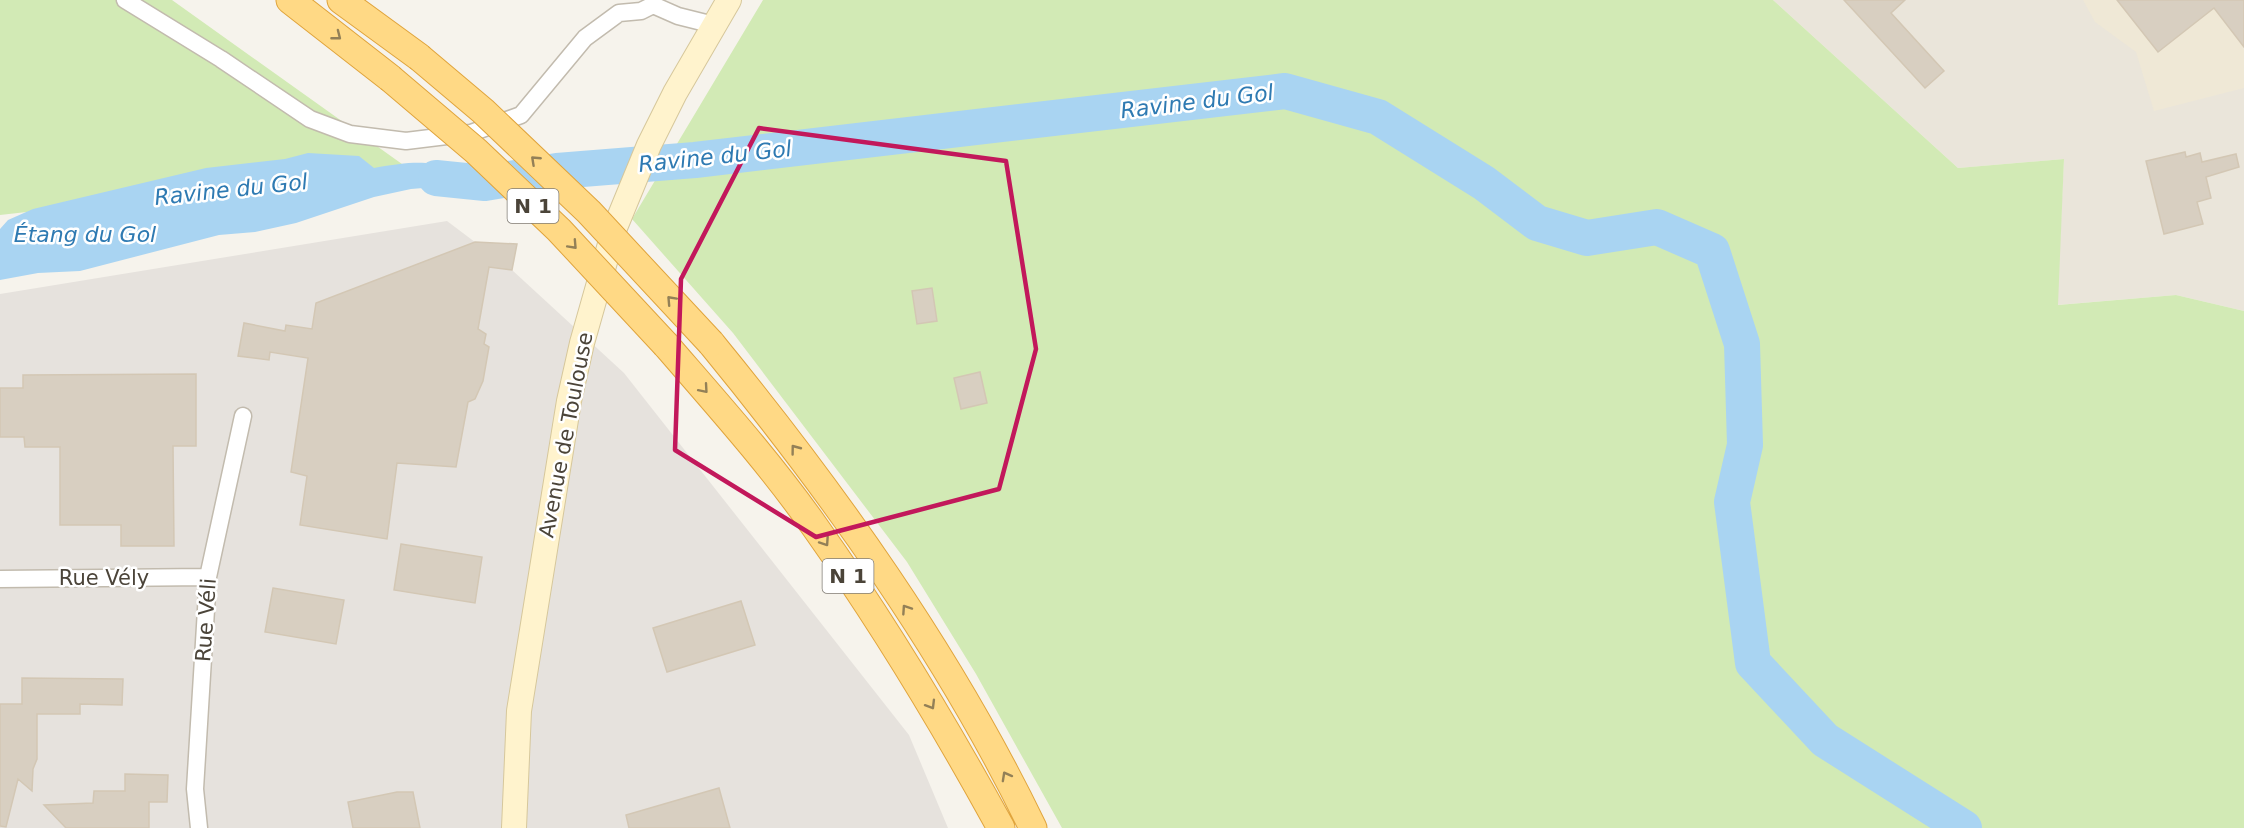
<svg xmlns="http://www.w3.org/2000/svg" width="2244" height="828" viewBox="0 0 2244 828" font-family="'DejaVu Sans',sans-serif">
  <rect width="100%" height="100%" fill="#f6f3ec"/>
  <path fill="#eae5da" d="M 1773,0 L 2244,0 L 2244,311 L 2176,295 L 2057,305 L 2064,159 L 1958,168 Z"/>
  <path fill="#e6e2dd" d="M 447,221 L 512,270 L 624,373 L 909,735 L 948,828 L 0,828 L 0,294 Z"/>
  <path fill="#efe8d6" d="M 2083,0 L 2244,0 L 2244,88 L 2154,111 L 2136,52 L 2095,22 Z"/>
  <path fill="#d2eab5" d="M 0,0 L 172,0 L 409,169 L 0,215 Z
    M 763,0 L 1773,0 L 1958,168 L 2064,159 L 2058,305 L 2176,295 L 2244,311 L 2244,828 L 1062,828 L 976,674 L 907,562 L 733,333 L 632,219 Z"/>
  <path fill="#a9d4f2" d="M 308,153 L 359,156 L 374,168 C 422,159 442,160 485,183 L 411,189 L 374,197 L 296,223 L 255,232 L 219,235 L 80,271 L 38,273 L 0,280 L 0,229 L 8,220 L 33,209 L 206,168 L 285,159 Z"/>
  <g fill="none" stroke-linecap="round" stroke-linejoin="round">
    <path stroke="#a9d4f2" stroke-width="36" d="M 436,178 L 485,183 L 557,171 L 695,160 L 1285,91 L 1378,117 L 1484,183 L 1537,223 L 1587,238 L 1657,227 L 1712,251 L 1742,344 L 1745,445 L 1732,502 L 1753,663 L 1825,740 L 1964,828"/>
  </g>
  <path fill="#d8cfc1" stroke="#d3c7b4" stroke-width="1.5" d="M 1844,0 L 1905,0 L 1891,13 L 1944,71 L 1925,88 Z
    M 2117,0 L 2244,0 L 2244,47 L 2214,8 L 2158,52 Z
    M 2185,152 L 2186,157 L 2200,153 L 2202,162 L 2236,154 L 2239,167 L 2206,177 L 2211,198 L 2197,202 L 2203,224 L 2164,234 L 2146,161 Z
    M 475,242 L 517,244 L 512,270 L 489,267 L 478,329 L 486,334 L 484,344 L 489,347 L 483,381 L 475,399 L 468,402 L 456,467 L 397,463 L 387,539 L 300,525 L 307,476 L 291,472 L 308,358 L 270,352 L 269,360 L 238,356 L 244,323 L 285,331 L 286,325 L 312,329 L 316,303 Z
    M 932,288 L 937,321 L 917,324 L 912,291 Z
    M 980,372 L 987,403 L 961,409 L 954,378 Z
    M 196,374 L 196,446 L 173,446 L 174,546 L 121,546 L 121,525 L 60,525 L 60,447 L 25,447 L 24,437 L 0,437 L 0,388 L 23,388 L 23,375 Z
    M 401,544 L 482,557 L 475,603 L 394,590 Z
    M 273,588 L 344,600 L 336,644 L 265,632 Z
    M 741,601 L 755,645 L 667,672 L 653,628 Z
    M 22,678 L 123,679 L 122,705 L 80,704 L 80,714 L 37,714 L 37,759 L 33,769 L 32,791 L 18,779 L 6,827 L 0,826 L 0,704 L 22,704 Z
    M 125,774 L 168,775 L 167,802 L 149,802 L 149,828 L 66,828 L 44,805 L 93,803 L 94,791 L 125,791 Z
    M 719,788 L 730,828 L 629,828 L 626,815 Z
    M 397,792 L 413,792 L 420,828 L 353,828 L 348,802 Z"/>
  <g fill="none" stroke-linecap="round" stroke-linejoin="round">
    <defs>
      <path id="minor" d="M 125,0 L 221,59 L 310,119 L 350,134 L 406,141 L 471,133 L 521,115 L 585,38 L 619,13 L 641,11 L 653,5 L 678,16 L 714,25
        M 0,579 L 208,577
        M 199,828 L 195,789 L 208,577 L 243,416"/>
      <path id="secondary" d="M 514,828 L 519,711 L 569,401 L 582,343 L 614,230 L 649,145 L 675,93 L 729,0"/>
      <path id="trunk" d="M 290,0 L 390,78
        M 341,0 L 419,57
        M 711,343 C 833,492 949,654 1033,828
        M 666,345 C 717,404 770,463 815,527 C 883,623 944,724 1001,828"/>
    </defs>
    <use href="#minor" stroke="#c2bbae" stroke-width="19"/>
    <use href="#secondary" stroke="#d6c79b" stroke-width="26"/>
    <use href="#trunk" stroke="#e0a43c" stroke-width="29"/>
    <use href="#minor" stroke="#fff" stroke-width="16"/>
    <use href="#secondary" stroke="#fff3cd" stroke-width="24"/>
    <use href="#trunk" stroke="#ffd985" stroke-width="27"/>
    <defs>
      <path id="trunk-bridge" d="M 419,57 L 483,111 L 589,212 L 711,343
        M 390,78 L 476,151 L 559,230 L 666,345"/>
    </defs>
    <use href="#trunk-bridge" stroke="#e0a43c" stroke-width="29" stroke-linecap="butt"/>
    <use href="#trunk-bridge" stroke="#ffd985" stroke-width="27"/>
  </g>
  <defs><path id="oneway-chevron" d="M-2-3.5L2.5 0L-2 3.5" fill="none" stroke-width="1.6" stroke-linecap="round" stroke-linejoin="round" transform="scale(1.5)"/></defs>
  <g stroke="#938057">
    <use href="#oneway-chevron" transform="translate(337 36) rotate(38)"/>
    <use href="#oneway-chevron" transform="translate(535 160) rotate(-137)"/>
    <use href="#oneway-chevron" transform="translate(573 245) rotate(47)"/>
    <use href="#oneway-chevron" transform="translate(671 300) rotate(-133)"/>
    <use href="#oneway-chevron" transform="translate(704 389) rotate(49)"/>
    <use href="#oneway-chevron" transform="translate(795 449) rotate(-127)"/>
    <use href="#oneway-chevron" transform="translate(825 542) rotate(56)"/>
    <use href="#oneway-chevron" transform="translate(906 609) rotate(-124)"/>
    <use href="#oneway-chevron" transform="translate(931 705) rotate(59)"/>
    <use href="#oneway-chevron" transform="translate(1006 776) rotate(-119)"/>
  </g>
  <path fill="none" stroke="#c2185b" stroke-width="4.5" stroke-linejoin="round" d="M 759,128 L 1006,161 L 1036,349 L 999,489 L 816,537 L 675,450 L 681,279 Z"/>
  <g text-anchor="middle" stroke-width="5" stroke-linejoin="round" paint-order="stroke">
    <g fill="#fff" stroke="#817c74" stroke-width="1.5">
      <rect x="507.5" y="189" width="51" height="34" rx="4.5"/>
      <rect x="822.5" y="559" width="51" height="34" rx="4.5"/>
    </g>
    <g font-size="20" font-weight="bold" fill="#4b4439">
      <text x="533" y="213">N 1</text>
      <text x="848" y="583">N 1</text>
    </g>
    <g font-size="21" fill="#4b4439" stroke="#fff">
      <text transform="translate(566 435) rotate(-79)" y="7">Avenue de Toulouse</text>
      <text x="104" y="585">Rue Vély</text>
      <text transform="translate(206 620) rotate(-86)" y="7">Rue Véli</text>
    </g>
    <g font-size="22" font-style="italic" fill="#2e7ab2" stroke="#fff">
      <text transform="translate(1197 101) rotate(-7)" y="8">Ravine du Gol</text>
      <text transform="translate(715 156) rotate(-6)" y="8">Ravine du Gol</text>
      <text transform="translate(231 189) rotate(-6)" y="8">Ravine du Gol</text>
      <text x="85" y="242">Étang du Gol</text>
    </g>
  </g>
</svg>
